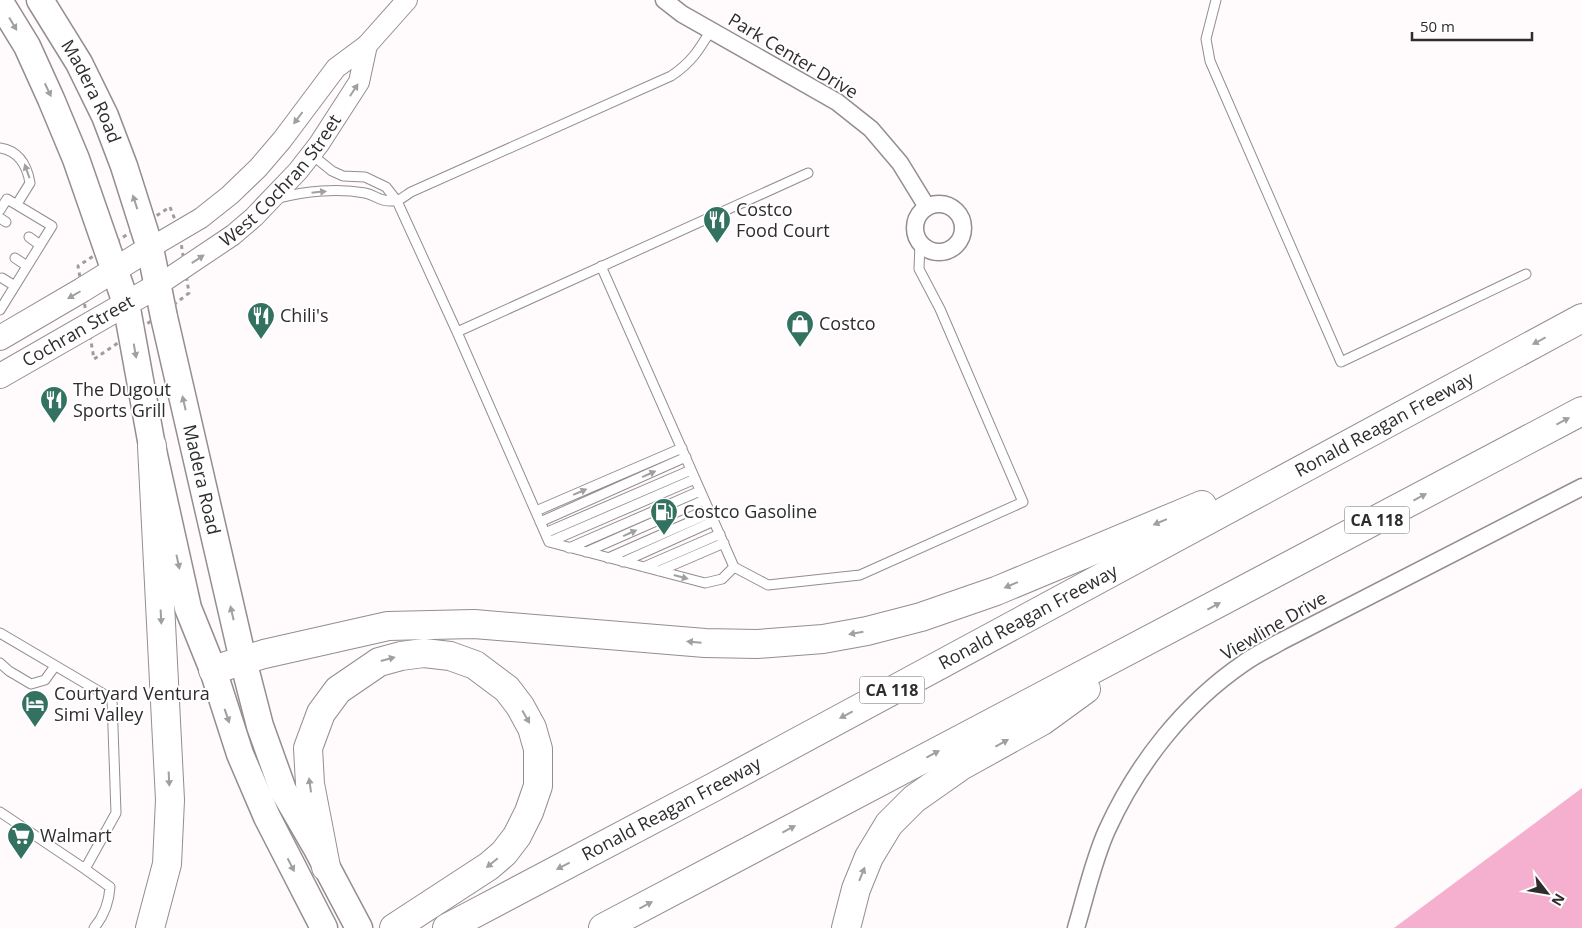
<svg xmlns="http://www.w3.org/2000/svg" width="1582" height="928" viewBox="0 0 1582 928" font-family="'Open Sans',sans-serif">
  <rect width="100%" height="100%" fill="#fffafc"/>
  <path fill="#f5b0d0" d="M 1582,788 L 1582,928 L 1394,928 Z"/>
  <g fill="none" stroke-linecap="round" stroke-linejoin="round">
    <defs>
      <path id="service" d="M 1216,0 L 1206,39 L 1210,61 L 1341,362 L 1526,274
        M 0,148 C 19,151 27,165 30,183 L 17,204
        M 311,154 L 332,171 L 343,176 L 365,177 L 386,187 L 397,201 L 457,332 L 549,542
        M 279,198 C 305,191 338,188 365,193 C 376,195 379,202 394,201 C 400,201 406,195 411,192 L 671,76 C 691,63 699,50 711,30
        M 0,210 L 7,199 L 52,226 L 0,310
        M 0,218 L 6,222
        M 29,237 L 40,245
        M 15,258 L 27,266
        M 601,266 L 734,567 L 768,585 L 860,575 L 1023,502 L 940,309 L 919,269 L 920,243
        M 2,278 L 15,286
        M 457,332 L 808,173
        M 536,511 L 682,448
        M 540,522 L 686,457
        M 545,533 L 691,470
        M 549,542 L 705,583 L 722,579 L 734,567
        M 549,542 L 695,479
        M 569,548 L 700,491
        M 586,552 L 704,500
        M 608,558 L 710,513
        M 623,562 L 714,521
        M 644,567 L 720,534
        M 659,571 L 724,543
        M 0,633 L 112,699 L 116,813 L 85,869
        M 0,663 L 9,671 L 31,684 L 45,680 L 55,666
        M 0,812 L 85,869 L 110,887 C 109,903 104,916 94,928"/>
      <path id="minor" d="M 664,0 L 682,14 L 837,102 L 871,129 L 900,163 L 927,207
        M915 228a24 24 0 1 1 48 0a24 24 0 1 1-48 0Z
        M 1076,928 C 1086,895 1093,861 1107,830 C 1137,764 1184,704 1244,663 C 1255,655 1268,649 1280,642 L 1582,487"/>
      <g id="tertiary">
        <path d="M 150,248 L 201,218 L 230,195 L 258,168 L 282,140 L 336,68 L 367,45 L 407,0"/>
        <path id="s1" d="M 157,286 L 233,235 L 254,217 L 298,171 L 319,144 L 359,82 L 367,45"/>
      </g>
      <g id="secondary">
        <path d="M 0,338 L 82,290 L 150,248"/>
        <path id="s2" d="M 0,376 L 157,286"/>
      </g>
      <g id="primary">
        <path id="s3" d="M 40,0 L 79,63 L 105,116 L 124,166 L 150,248 L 164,317 L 243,660 L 260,726 L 283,790 L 316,847 L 359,928"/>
        <path d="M 0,2 L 27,46 L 51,99 L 76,159 L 126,303 L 152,446 L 188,608 L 213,670 L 240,754 L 267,817 L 324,928"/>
      </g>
      <g id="motorway">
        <path d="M 213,670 L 264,654 L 388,626 L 474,624 L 705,643 L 757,644 L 823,639 L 867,631 L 921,617 L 996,591 L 1202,505"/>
        <path d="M 326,867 L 310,784 L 308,748 L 321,713 L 338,690 L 379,662 L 401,656 L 424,653 L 450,656 L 475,665 L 507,689 L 520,706 L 532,728 L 538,749 L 538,786 L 529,812 L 517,836 L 504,853 L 489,866 L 394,928"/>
        <path d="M 150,928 L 167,864 L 170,800 L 152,446"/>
        <path id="s4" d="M 447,928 L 712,788 L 1582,318"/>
        <path d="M 603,928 L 1582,411"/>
        <path d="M 846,928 L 856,889 L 869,857 L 889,824 L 914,799 L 961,766 L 1042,721 L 1086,689"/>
      </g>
    </defs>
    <use href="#service" stroke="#958d90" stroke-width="11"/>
    <use href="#minor" stroke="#958d90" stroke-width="19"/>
    <use href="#tertiary" stroke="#958d90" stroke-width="22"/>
    <use href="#secondary" stroke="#958d90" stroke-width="26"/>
    <use href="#primary" stroke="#958d90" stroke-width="29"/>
    <use href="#motorway" stroke="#958d90" stroke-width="30"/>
    <path stroke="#a09c9d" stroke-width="3" stroke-dasharray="4 4" stroke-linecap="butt" d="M 170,207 L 179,230 L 189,293 L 163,313 L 94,359 L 78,266 Z"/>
    <use href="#service" stroke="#fff" stroke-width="9"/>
    <use href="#minor" stroke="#fff" stroke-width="16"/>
    <use href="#tertiary" stroke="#fff" stroke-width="20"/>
    <use href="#secondary" stroke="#fff" stroke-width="24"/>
    <use href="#primary" stroke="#fff" stroke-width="26"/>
    <use href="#motorway" stroke="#fff" stroke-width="28"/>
  </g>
  <defs><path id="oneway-solid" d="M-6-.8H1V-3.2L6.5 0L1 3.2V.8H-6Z" transform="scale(1.25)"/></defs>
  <g fill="#a1a0a0">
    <use href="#oneway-solid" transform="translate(13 24) rotate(59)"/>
    <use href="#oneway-solid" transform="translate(48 90) rotate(65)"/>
    <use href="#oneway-solid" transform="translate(354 90) rotate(-57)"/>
    <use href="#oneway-solid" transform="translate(298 118) rotate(127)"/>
    <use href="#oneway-solid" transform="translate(27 171) rotate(-110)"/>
    <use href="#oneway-solid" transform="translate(319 192) rotate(-6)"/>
    <use href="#oneway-solid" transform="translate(135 202) rotate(-108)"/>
    <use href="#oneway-solid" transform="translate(198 259) rotate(-33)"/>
    <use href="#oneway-solid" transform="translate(74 295) rotate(150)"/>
    <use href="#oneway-solid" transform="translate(1539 341) rotate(152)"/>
    <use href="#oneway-solid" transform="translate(135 351) rotate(80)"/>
    <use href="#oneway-solid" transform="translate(184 403) rotate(-103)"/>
    <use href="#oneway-solid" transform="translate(1563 421) rotate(-28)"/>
    <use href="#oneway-solid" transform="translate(649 474) rotate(-24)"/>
    <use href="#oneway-solid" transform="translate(580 492) rotate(-23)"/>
    <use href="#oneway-solid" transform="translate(1420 497) rotate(-28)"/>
    <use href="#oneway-solid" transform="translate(1160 522) rotate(157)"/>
    <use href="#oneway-solid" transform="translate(630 533) rotate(-24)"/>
    <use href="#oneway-solid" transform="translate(178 562) rotate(78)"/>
    <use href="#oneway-solid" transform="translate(681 577) rotate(15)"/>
    <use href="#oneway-solid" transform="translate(1011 585) rotate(157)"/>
    <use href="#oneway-solid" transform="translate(1214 606) rotate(-28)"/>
    <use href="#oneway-solid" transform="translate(232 613) rotate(-103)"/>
    <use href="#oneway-solid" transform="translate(161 617) rotate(87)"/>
    <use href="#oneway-solid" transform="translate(856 633) rotate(170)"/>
    <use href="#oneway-solid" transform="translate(694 642) rotate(-175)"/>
    <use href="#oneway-solid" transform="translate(388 659) rotate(-15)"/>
    <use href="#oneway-solid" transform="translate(846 715) rotate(152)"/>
    <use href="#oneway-solid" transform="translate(227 716) rotate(71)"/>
    <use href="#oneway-solid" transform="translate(526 717) rotate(60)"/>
    <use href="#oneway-solid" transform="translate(1002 743) rotate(-29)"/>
    <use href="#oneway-solid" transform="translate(933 754) rotate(-28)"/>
    <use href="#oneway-solid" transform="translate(169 779) rotate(87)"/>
    <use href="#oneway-solid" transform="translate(310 785) rotate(-98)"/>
    <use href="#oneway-solid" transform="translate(789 829) rotate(-28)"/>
    <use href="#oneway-solid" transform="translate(492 863) rotate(141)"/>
    <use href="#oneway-solid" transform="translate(291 865) rotate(63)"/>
    <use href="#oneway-solid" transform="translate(563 866) rotate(153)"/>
    <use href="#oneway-solid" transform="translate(862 874) rotate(-68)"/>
    <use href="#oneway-solid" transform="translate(646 905) rotate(-28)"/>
  </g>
  <defs>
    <symbol id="restaurant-pin" viewBox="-11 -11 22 30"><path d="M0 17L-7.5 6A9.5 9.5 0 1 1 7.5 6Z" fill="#337260" stroke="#fff"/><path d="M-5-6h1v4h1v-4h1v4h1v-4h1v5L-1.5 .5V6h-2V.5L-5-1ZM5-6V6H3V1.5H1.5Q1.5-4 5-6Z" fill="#fff"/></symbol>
    <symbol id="shop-pin" viewBox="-11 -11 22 30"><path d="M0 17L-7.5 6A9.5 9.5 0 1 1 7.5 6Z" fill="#337260" stroke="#fff"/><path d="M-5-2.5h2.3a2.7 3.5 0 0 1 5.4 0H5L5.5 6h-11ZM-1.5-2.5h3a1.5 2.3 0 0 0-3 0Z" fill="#fff"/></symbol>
    <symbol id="fuel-pin" viewBox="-11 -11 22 30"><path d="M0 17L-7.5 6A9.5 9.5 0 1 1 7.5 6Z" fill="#337260" stroke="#fff"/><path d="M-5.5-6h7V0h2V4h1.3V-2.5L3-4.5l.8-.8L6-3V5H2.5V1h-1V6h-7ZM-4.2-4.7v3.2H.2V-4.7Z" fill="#fff"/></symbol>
    <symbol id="hotel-pin" viewBox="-11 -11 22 30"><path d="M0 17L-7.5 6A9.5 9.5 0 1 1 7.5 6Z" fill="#337260" stroke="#fff"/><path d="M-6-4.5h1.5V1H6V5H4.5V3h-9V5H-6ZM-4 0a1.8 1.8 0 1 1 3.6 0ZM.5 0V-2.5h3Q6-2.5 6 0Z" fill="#fff"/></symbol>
    <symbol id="supermarket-pin" viewBox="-11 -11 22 30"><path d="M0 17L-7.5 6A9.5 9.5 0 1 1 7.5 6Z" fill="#337260" stroke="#fff"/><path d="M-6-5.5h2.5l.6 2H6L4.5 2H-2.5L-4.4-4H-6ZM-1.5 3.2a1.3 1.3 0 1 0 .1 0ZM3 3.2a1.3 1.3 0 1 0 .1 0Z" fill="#fff"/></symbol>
  </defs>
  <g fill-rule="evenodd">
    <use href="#restaurant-pin" x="701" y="204" width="32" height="43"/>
    <use href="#restaurant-pin" x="245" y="300" width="32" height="43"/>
    <use href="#shop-pin" x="784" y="308" width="32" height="43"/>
    <use href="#restaurant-pin" x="38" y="384" width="32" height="43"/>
    <use href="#fuel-pin" x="648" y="496" width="32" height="43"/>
    <use href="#hotel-pin" x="19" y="688" width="32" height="43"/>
    <use href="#supermarket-pin" x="5" y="820" width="32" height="43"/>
  </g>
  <g text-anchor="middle" stroke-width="4" stroke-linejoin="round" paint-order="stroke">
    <g fill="#fff" stroke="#6d6b6c" stroke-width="1">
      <rect x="1344.5" y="506.5" width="65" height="27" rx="4"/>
      <rect x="859.5" y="676.5" width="65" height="27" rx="4"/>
    </g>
    <g font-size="16" font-weight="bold" fill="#2f2c2d">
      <text x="1377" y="526">CA 118</text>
      <text x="892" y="696">CA 118</text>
    </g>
    <g font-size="18" fill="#2f2c2d" stroke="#fff">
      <text transform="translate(793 56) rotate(31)" y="6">Park Center Drive</text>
      <text dy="6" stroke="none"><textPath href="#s3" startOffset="105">Madera Road</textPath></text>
      <text dy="6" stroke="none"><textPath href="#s1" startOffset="164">West Cochran Street</textPath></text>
      <text dy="6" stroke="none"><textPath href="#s2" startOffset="90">Cochran Street</textPath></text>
      <text dy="6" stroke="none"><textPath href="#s4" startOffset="1064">Ronald Reagan Freeway</textPath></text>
      <text dy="6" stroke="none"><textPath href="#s3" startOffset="510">Madera Road</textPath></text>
      <text dy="6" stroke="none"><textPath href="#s4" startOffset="659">Ronald Reagan Freeway</textPath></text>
      <text transform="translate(1274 626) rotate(-30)" y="6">Viewline Drive</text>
      <text dy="6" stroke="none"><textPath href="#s4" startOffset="254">Ronald Reagan Freeway</textPath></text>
    </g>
    <g font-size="18" fill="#2f2c2d" stroke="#fff" text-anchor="start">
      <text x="736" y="216">Costco<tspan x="736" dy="21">Food Court</tspan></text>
      <text x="280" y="322">Chili's</text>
      <text x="819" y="330">Costco</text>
      <text x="73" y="396">The Dugout<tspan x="73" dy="21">Sports Grill</tspan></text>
      <text x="683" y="518">Costco Gasoline</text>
      <text x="54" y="700">Courtyard Ventura<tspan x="54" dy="21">Simi Valley</tspan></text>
      <text x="40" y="842">Walmart</text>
    </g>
  </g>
  <g transform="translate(1547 893) rotate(121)" stroke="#ffffff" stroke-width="4" paint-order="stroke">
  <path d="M0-4L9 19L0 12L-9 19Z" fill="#2f2c2d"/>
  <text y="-8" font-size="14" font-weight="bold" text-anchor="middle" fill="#2f2c2d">N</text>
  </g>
  <path d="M1412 32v8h120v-8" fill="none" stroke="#2f2c2d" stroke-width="2.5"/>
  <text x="1420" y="32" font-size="15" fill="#2f2c2d" stroke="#ffffff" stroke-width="4" paint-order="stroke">50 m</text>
</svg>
